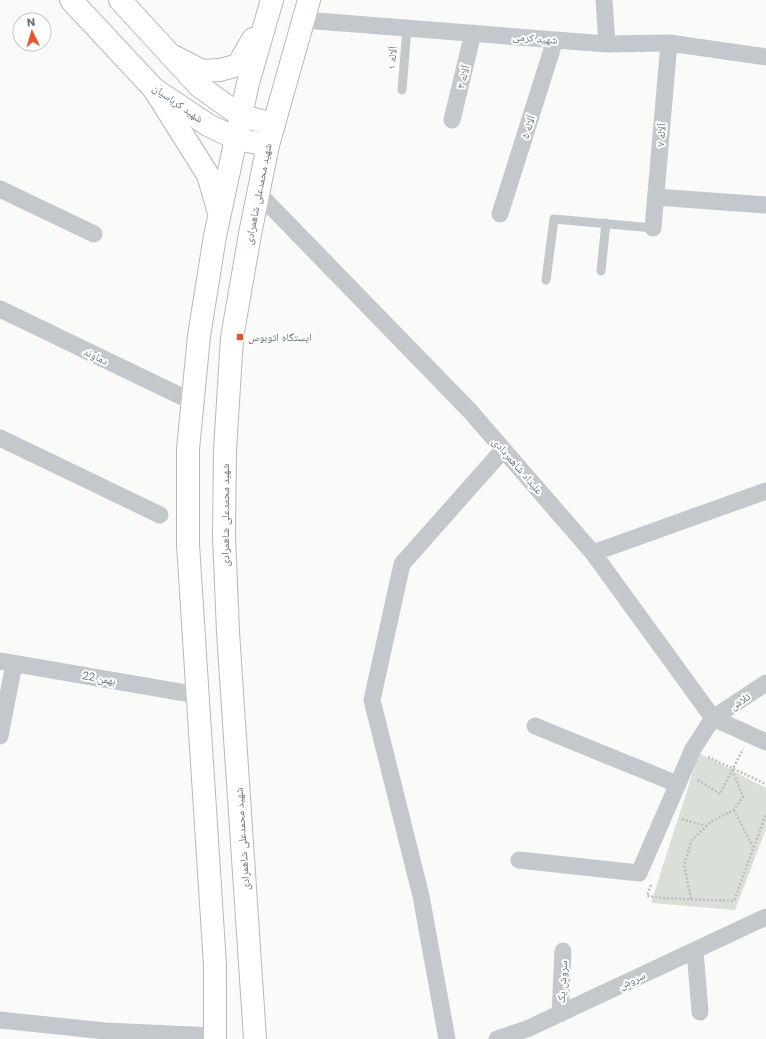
<svg xmlns="http://www.w3.org/2000/svg" width="766" height="1039" viewBox="0 0 766 1039" font-family="Poppins,'Noto Naskh Arabic',sans-serif">
  <rect width="100%" height="100%" fill="#fafaf8"/>
  <path fill="#dadfd7" d="M 699,753 L 766,788 L 766,829 L 735,910 L 651,903 Z"/>
  <g fill="none" stroke-linecap="round" stroke-linejoin="round">
    <defs>
      <path id="secondary" d="M 71,0 L 154,89 L 208,125 L 237,139 L 268,145
        M 120,0 L 199,86 L 241,116 L 274,124"/>
      <path id="primary" d="M 173,56 L 202,71 L 220,70 L 238,65 L 253,39
        M 154,89 L 208,175 L 219,213
        M 215,1039 L 215,965 L 188,545 L 188,449 L 199,336 L 215,236 L 248,83 L 272,0
        M 255,1039 L 228,632 L 224,536 L 225,450 L 232,338 L 250,234 L 268,145 L 309,0"/>
    </defs>
    <use href="#secondary" stroke="#b3babf" stroke-width="24"/>
    <use href="#primary" stroke="#b5babe" stroke-width="24"/>
    <path stroke="#bbbfc2" stroke-width="2.5" stroke-dasharray="2 2" stroke-linecap="butt" d="M 708,757 L 766,784
      M 698,780 L 720,794 L 743,749
      M 734,810 L 753,847
      M 682,819 L 706,826
      M 651,885 L 647,896 L 662,898 L 734,901 L 766,814
      M 691,899 L 684,865 L 692,840 L 712,821 L 734,810 L 743,797 L 732,769"/>
    <path stroke="#c3c8cc" stroke-width="9" d="M 402,90 L 407,28
      M 601,271 L 606,223
      M 546,280 L 554,219 L 653,228"/>
    <path stroke="#c3c8cc" stroke-width="17" d="M 604,0 L 607,44
      M 304,20 L 607,44 L 669,43 L 766,57
      M 452,120 L 473,33
      M 0,189 L 94,234
      M 258,193 L 470,411 L 593,553 L 713,718 L 766,742
      M 656,197 L 766,205
      M 500,214 L 555,40
      M 653,228 L 669,43
      M 0,309 L 193,402
      M 0,438 L 160,515
      M 593,553 L 766,491
      M 0,661 L 197,695
      M 535,726 L 677,784
      M 0,736 L 14,664
      M 519,860 L 639,873 L 693,749 L 713,718 L 766,683
      M 695,951 L 700,1012
      M 560,1014 L 563,951
      M 0,1020 L 105,1031 L 215,1036
      M 447,1039 L 421,896 L 372,700 L 402,564 L 503,450
      M 497,1039 L 527,1029 L 766,917"/>
    <use href="#secondary" stroke="#fff" stroke-width="22"/>
    <use href="#primary" stroke="#fff" stroke-width="22"/>
  </g>
  <rect fill="#e4572e" stroke="#fff" stroke-width="1.5" x="236" y="333" width="8" height="8" rx="2"/>
  <g text-anchor="middle" stroke-width="4" stroke-linejoin="round" paint-order="stroke">
    <g font-size="11" fill="#657683" stroke="#fff">
      <text transform="translate(535 38) rotate(5)" y="4">شهید کرمی</text>
      <text transform="translate(392 58) rotate(-86)" y="4">آلاله ۱</text>
      <text transform="translate(463 77) rotate(-76)" y="4">آلاله ۳</text>
      <text transform="translate(178 103) rotate(35)" y="4">شهید کرباسیان</text>
      <text transform="translate(528 127) rotate(-72)" y="4">آلاله ۵</text>
      <text transform="translate(661 135) rotate(-85)" y="4">آلاله ۷</text>
      <text transform="translate(258 194) rotate(-79)" y="4">شهید محمدعلی شاهمرادی</text>
      <text transform="translate(96 356) rotate(26)" y="4">دماوند</text>
      <text transform="translate(518 466) rotate(49)" y="4">علیداد شاهمردادی</text>
      <text transform="translate(225 515) rotate(-90)" y="4">شهید محمدعلی شاهمرادی</text>
      <text transform="translate(99 678) rotate(10)" y="4">22 بهمن</text>
      <text transform="translate(740 701) rotate(-33)" y="4">تلاش</text>
      <text transform="translate(242 839) rotate(-94)" y="4">شهید محمدعلی شاهمرادی</text>
      <text transform="translate(632 980) rotate(-25)" y="4">سروش</text>
      <text transform="translate(562 982) rotate(-87)" y="4">سروش یک</text>
    </g>
    <g font-size="11" fill="#657683" stroke="#fff" text-anchor="start">
      <text x="248" y="341">ایستگاه اتوبوس</text>
    </g>
  </g>
  <g transform="translate(32 32) rotate(355)"><circle r="19" fill="#ffffff" stroke="#c1c8cd"/>
  <path d="M0-3L7 15L0 10L-7 15Z" fill="#e4572e"/>
  <text y="-6" font-size="11" font-weight="bold" text-anchor="middle" fill="#657683">N</text>
  </g>
</svg>
